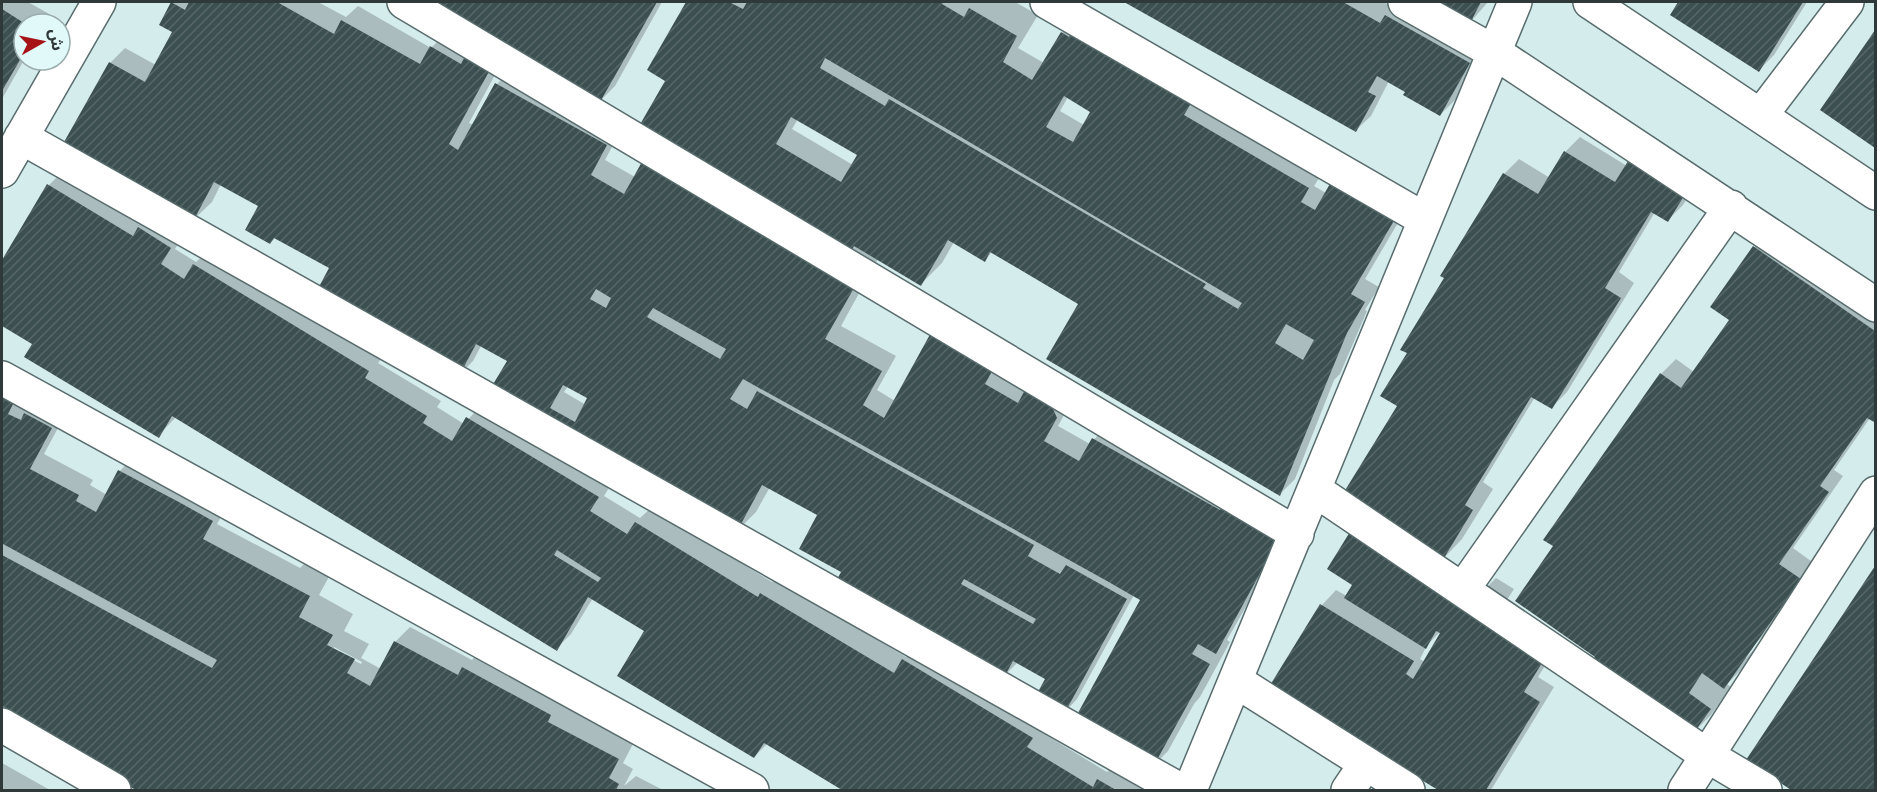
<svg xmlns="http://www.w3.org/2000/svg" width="1877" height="792" viewBox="0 0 1877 792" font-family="Inter,'Noto Sans Arabic',sans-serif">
  <defs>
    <pattern id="building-hatch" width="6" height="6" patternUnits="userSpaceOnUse" patternTransform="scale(1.5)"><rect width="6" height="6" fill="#3d5051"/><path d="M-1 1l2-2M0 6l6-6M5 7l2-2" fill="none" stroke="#576768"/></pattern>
  </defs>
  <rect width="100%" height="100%" fill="#d5eced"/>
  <path fill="#0003" fill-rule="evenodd" d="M 2,2 L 28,2 L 51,15 L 46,24 L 24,24 L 24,60 L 2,99 Z
    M 174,2 L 318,2 L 346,17 L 358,6 L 431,48 L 453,26 L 426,2 L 662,2 L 615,86 L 600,101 L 509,49 L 469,123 L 474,125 L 497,84 L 518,62 L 621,130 L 605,160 L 635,177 L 644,161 L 668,80 L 649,69 L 688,2 L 1015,2 L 1038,15 L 1018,48 L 1044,63 L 1062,33 L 1077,18 L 1323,172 L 1314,186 L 1326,193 L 1409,204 L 1365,279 L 1379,287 L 1365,310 L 1367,311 L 1340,374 L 1334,380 L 1295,479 L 1280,494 L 1080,304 L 992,252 L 985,260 L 954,242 L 942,263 L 921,284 L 878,259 L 841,326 L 896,356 L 877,390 L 895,401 L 934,330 L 1071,402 L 1058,426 L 1090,444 L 1108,424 L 1295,520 L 1227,640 L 1230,642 L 1200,697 L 1194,704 L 1168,751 L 1153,766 L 1142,600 L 1134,595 L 1077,699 L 1063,714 L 1047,678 L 1018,662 L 1001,679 L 843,572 L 819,514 L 770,487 L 756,512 L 735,533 L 488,396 L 509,361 L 481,346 L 473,361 L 458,376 L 331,268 L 276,237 L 270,243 L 260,206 L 221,184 L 212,202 L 190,223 L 110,63 L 125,48 L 156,65 L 174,32 ZM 1068,97 L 1092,112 L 1084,125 L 1060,111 ZM 798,119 L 859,155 L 853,165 L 792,129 ZM 568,386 L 590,398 L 586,405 L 564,392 Z
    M 1127,2 L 1383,2 L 1484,47 L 1455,100 L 1440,115 L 1389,81 L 1371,116 L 1356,130 Z
    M 1422,2 L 1488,2 L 1468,25 Z
    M 1680,2 L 1807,2 L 1774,55 L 1759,70 L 1672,15 Z
    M 1876,33 L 1876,146 L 1822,110 Z
    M 1580,137 L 1627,166 L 1644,147 L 1698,181 L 1683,205 L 1668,220 L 1655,212 L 1619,272 L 1634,283 L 1567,392 L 1552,407 L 1535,397 L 1483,482 L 1493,489 L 1462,539 L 1443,559 L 1488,586 L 1496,578 L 1514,589 L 1498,614 L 1561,640 L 1538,677 L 1554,687 L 1491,790 L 1441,790 L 1272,687 L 1322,605 L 1336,590 L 1347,596 L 1354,584 L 1354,528 L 1399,406 L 1409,353 L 1446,278 L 1442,275 L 1504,174 L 1519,159 L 1550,178 L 1565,152 ZM 1444,628 L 1425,662 L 1420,659 L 1427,645 Z
    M 64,170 L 185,232 L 175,249 L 196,262 L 209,250 L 383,356 L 378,363 L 441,401 L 437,407 L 464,424 L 483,403 L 613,481 L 604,496 L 640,518 L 651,508 L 772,582 L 776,579 L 906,657 L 918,645 L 1047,722 L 1041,732 L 1107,772 L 1113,765 L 1155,790 L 845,790 L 767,744 L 754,757 L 646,630 L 593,598 L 571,634 L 556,649 L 176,417 L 158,436 L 34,344 L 2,324 L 2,263 L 49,185 Z
    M 1769,232 L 1876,306 L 1876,418 L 1873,420 L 1870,418 L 1834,470 L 1843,476 L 1793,548 L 1815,564 L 1770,629 L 1743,656 L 1746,658 L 1761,642 L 1745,666 L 1727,684 L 1731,687 L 1711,715 L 1690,736 L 1602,650 L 1555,546 L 1546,539 L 1661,374 L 1676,359 L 1694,372 L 1731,320 L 1712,307 L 1755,247 Z
    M 2,370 L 66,413 L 44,454 L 93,480 L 90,485 L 107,495 L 120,471 L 134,456 L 227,506 L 217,524 L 300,568 L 306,562 L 330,575 L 319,595 L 353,614 L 344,631 L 369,644 L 361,658 L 381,669 L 395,642 L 410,627 L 472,660 L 478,653 L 613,724 L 609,731 L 633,744 L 623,763 L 633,769 L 624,786 L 636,776 L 663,790 L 139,790 L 7,719 L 12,710 L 2,704 ZM 334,647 L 362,662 L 361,664 L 334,650 Z
    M 1876,569 L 1876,790 L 1793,790 L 1748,760 Z
    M 2,763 L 50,790 L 2,790 Z"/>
  <path fill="url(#building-hatch)" fill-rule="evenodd" d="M 171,2 L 185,10 L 189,2 L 277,2 L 334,34 L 341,20 L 420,64 L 430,46 L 461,64 L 466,54 L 491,68 L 449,144 L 458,150 L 495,83 L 607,145 L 591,175 L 624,194 L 643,160 L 858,281 L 825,339 L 882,371 L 863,405 L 884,418 L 933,329 L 996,364 L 985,384 L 1018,403 L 1025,390 L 1051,404 L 1057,418 L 1044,441 L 1079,461 L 1092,438 L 1220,510 L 1224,503 L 1281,535 L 1216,654 L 1198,644 L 1192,654 L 1210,664 L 1153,767 L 1073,722 L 1140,600 L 1107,581 L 743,379 L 730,399 L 747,409 L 757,391 L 1034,545 L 1028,556 L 1060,574 L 1066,565 L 1127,599 L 1063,716 L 1034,699 L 1045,679 L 1013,661 L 1002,681 L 833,587 L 841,572 L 799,549 L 817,515 L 762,485 L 735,535 L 486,396 L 507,361 L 476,344 L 458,378 L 314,296 L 329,268 L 274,238 L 270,244 L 245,230 L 258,206 L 214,182 L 191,225 L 59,151 L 109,62 L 145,82 L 172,32 L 159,25 ZM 596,289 L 611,298 L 606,308 L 590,299 ZM 653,308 L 726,349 L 720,359 L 647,317 ZM 563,385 L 587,398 L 575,422 L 550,408 ZM 964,579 L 1036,619 L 1033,624 L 961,584 Z
    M 423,2 L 657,2 L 600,102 Z
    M 686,2 L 729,2 L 743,9 L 747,2 L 943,2 L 942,4 L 964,17 L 969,8 L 1017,36 L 1003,62 L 1032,80 L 1061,32 L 1069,37 L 1072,29 L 1193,100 L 1184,115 L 1309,188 L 1301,202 L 1315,210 L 1331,182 L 1395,219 L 1351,294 L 1365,302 L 1347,333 L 1280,496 L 1046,359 L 1078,304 L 990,252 L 985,262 L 948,240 L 921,286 L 854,246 L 850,253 L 638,128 L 665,81 L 647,70 ZM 825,58 L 959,136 L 1242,303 L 1238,309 L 1203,288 L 1206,284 L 889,99 L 885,106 L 820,68 ZM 1064,96 L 1090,112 L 1073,142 L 1046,127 ZM 791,117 L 857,155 L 841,182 L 776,144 ZM 1286,324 L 1314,340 L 1303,360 L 1275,343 Z
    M 1124,2 L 1343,2 L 1380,23 L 1385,15 L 1470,63 L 1440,116 L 1403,95 L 1405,92 L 1377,76 L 1368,92 L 1376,96 L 1356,132 Z
    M 1418,2 L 1481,2 L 1468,27 Z
    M 1678,2 L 1803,2 L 1759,72 L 1670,15 Z
    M 2,9 L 24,23 L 24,53 L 2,91 Z
    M 1875,30 L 1875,148 L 1820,110 Z
    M 1564,151 L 1615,182 L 1628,161 L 1684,196 L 1668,222 L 1651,212 L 1605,288 L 1621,298 L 1552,409 L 1531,397 L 1465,505 L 1473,510 L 1441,563 L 1381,525 L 1385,518 L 1344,492 L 1397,406 L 1380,396 L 1407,353 L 1400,350 L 1444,278 L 1440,276 L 1503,173 L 1538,194 Z
    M 47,184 L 133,236 L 138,227 L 171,248 L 161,264 L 184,279 L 193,264 L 369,371 L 365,378 L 427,416 L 423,423 L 452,441 L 466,417 L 599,497 L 590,511 L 627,534 L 635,522 L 758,597 L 760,593 L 894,673 L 902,659 L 1033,738 L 1027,747 L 1093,787 L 1097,779 L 1116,790 L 842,790 L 764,743 L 754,758 L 617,676 L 644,631 L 588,597 L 557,651 L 172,416 L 159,438 L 24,357 L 32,344 L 2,326 L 2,260 ZM 557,550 L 601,578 L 598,582 L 554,555 Z
    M 1753,246 L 1875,331 L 1875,420 L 1874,422 L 1867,418 L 1820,486 L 1829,492 L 1779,564 L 1801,579 L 1724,689 L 1702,673 L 1689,693 L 1711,709 L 1690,738 L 1589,667 L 1595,657 L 1515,601 L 1553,546 L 1543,540 L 1660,373 L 1681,388 L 1729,320 L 1710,307 Z
    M 2,393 L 15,400 L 8,414 L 21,420 L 24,413 L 52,428 L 30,469 L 79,495 L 76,501 L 96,512 L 118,470 L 177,501 L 213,521 L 203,539 L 310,596 L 299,617 L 333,635 L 327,645 L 355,659 L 347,673 L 370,686 L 394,641 L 458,675 L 462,667 L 551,715 L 548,722 L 619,759 L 609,778 L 619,784 L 616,790 L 136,790 L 5,720 L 10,710 L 2,706 L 2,555 L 212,668 L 217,660 L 3,544 L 2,548 Z
    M 1353,527 L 1547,655 L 1524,692 L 1540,702 L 1486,790 L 1438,790 L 1269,687 L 1320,604 L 1414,661 L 1406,674 L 1413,679 L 1440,633 L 1436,631 L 1426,649 L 1344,598 L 1352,585 L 1327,569 Z
    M 1875,566 L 1875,790 L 1791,790 L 1746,760 Z"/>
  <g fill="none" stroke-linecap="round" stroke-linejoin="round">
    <defs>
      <path id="minor" d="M 404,2 L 1297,534
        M 1047,2 L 1424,219
        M 1405,2 L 1494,52 L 1876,305
        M 1590,2 L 1876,193
        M 1761,115 L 1847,2
        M 21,137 L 1180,790
        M 2,171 L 99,2
        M 2,378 L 752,790
        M 1315,490 L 1708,756 L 1765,790
        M 1463,589 L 1731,207
        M 1236,681 L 1408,790
        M 2,725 L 114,790
        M 1190,790 L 1515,2
        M 1348,790 L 1365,765
        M 1685,790 L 1876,493"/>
    </defs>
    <use href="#minor" stroke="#586c6d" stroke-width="36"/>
    <use href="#minor" stroke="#fff" stroke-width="33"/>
  </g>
  <rect width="1877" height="792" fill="none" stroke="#303939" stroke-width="6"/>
  <g transform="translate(42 42) rotate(81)"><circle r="28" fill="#e2f9fa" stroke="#9bacad" stroke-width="1.5"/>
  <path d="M0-4.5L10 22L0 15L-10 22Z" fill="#a71217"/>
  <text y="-9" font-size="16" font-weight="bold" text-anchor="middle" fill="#303939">ش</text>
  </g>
</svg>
